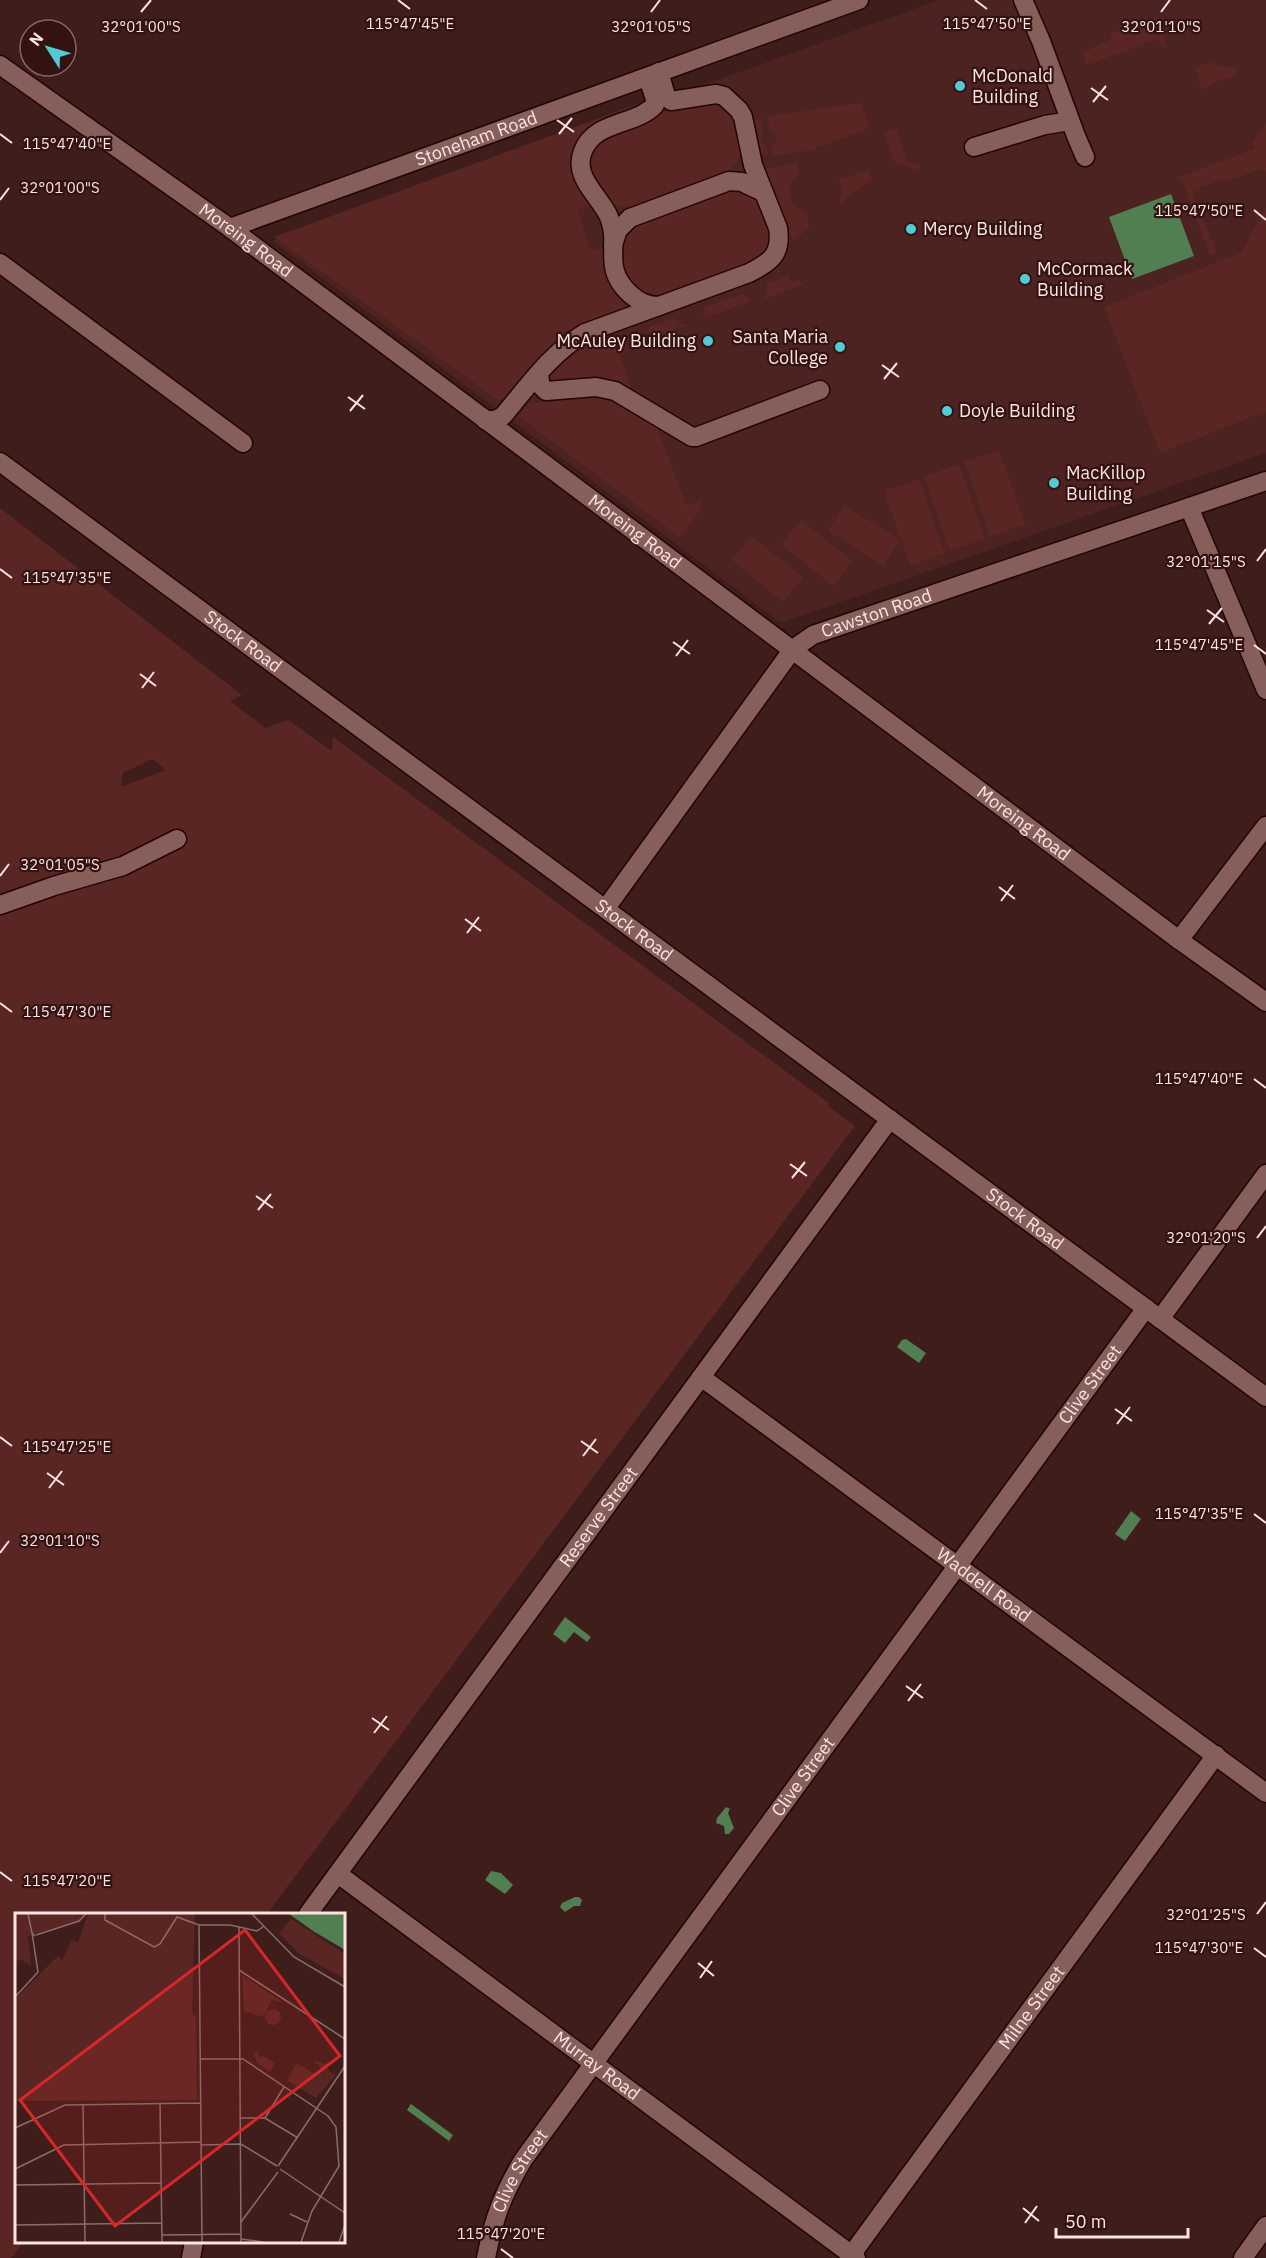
<svg xmlns="http://www.w3.org/2000/svg" width="1266" height="2258" viewBox="0 0 1266 2258" font-family="'IBM Plex Sans',sans-serif">
  <rect width="100%" height="100%" fill="#3e1d1b"/>
  <path fill="#4c2321" d="M 939,0 L 1266,0 L 1266,453 L 781,623 L 273,241 Z"/>
  <path fill="#5a2624" fill-rule="evenodd" d="M 1157,17 L 1166,40 L 1164,41 L 1166,46 L 1162,48 L 1158,39 L 1087,65 L 1082,53 L 1112,39 L 1110,34 Z
    M 1211,62 L 1221,67 L 1237,67 L 1236,75 L 1212,83 L 1202,91 L 1195,67 Z
    M 643,102 L 645,108 L 584,141 L 592,204 L 578,211 L 591,251 L 602,248 L 605,249 L 644,307 L 593,326 L 512,397 L 498,400 L 274,237 Z
    M 691,102 L 725,105 C 734,113 735,119 738,130 C 743,152 742,160 724,176 L 640,206 L 623,207 L 603,199 L 597,192 L 587,158 L 596,144 L 624,131 L 623,127 Z
    M 861,103 L 870,128 L 811,150 L 773,156 L 771,147 L 775,143 L 776,137 L 770,132 L 767,116 Z
    M 761,119 L 763,134 L 760,140 L 766,147 L 768,154 L 756,156 L 749,120 Z
    M 1266,124 L 1266,171 L 1260,169 L 1227,181 L 1223,179 L 1192,191 L 1217,253 L 1210,255 L 1182,181 L 1176,178 L 1255,149 L 1253,143 Z
    M 896,128 L 908,162 L 918,163 L 921,167 L 914,171 L 908,166 L 894,161 L 884,132 Z
    M 797,162 L 799,176 C 782,187 788,203 803,212 L 806,211 L 809,228 L 794,240 L 787,234 L 759,170 Z
    M 868,170 L 872,180 L 859,188 L 839,205 L 842,192 L 839,180 Z
    M 722,187 C 759,193 756,198 772,229 L 765,256 L 760,263 L 667,298 L 651,299 L 632,288 L 619,267 L 618,255 L 626,228 Z
    M 1266,207 L 1266,411 L 1160,453 L 1104,307 L 1241,253 Z
    M 788,275 L 791,283 L 799,280 L 803,285 L 764,299 L 767,284 Z
    M 744,293 L 746,298 L 752,301 L 700,320 L 705,315 L 705,307 Z
    M 674,318 L 680,323 L 687,325 L 657,335 L 656,332 L 650,334 L 647,328 Z
    M 613,336 L 635,398 L 548,385 L 547,370 L 555,361 L 567,358 L 578,350 Z
    M 575,396 L 604,397 L 654,419 L 686,505 L 702,500 C 702,513 687,526 680,537 L 518,416 L 528,404 Z
    M 999,450 L 1025,524 L 990,536 L 964,462 Z
    M 959,464 L 985,539 L 950,551 L 924,477 Z
    M 919,479 L 945,553 L 910,565 L 884,491 Z
    M 844,505 L 900,540 L 883,566 L 828,531 Z
    M 0,508 L 242,695 L 230,701 L 266,728 L 288,720 L 332,751 L 333,737 L 830,1104 L 828,1106 L 855,1126 L 267,1914 L 16,1914 L 16,2242 L 23,2242 L 11,2258 L 0,2258 ZM 152,759 L 166,770 L 121,787 L 123,773 Z
    M 801,520 L 853,561 L 833,586 L 781,544 Z
    M 752,536 L 803,577 L 783,602 L 732,560 Z"/>
  <path fill="#517f51" d="M 1171,194 L 1194,256 L 1132,279 L 1109,217 Z
    M 906,1339 L 926,1353 L 919,1363 L 897,1347 L 902,1340 Z
    M 1131,1511 L 1141,1519 L 1125,1541 L 1115,1534 Z
    M 565,1617 L 591,1637 L 587,1642 L 574,1632 L 565,1643 L 553,1634 Z
    M 726,1807 L 730,1809 L 728,1813 L 734,1828 L 729,1834 L 725,1834 L 724,1826 L 716,1823 L 717,1818 Z
    M 491,1871 L 501,1873 L 513,1885 L 505,1894 L 485,1880 Z
    M 575,1897 L 579,1897 L 582,1900 L 580,1906 L 574,1906 L 565,1912 L 560,1907 L 562,1903 Z
    M 411,2104 L 453,2135 L 449,2141 L 407,2110 Z"/>
  <g fill="none" stroke-linecap="round" stroke-linejoin="round">
    <defs>
      <g id="minor">
        <path d="M 1023,0 L 1041,41 L 1076,136 L 1085,157"/>
        <path id="s1" d="M 0,65 L 230,228 L 1179,940 L 1266,1002"/>
        <path d="M 649,81 L 655,99 L 655,105 C 635,126 595,120 583,151 C 572,177 600,196 609,217 C 621,247 601,267 630,294 C 639,302 647,306 659,306"/>
        <path d="M 974,147 L 1045,125 L 1070,121"/>
        <path id="s2" d="M 230,228 L 859,0"/>
        <path d="M 613,245 L 618,230 L 630,218 L 729,181 L 742,182 L 763,192"/>
        <path d="M 0,263 L 243,443"/>
        <path d="M 539,375 L 541,386 L 546,391 L 596,387 L 615,391 L 692,437 L 696,437 L 820,390"/>
        <path d="M 485,420 L 495,420 L 503,416 C 529,385 550,354 585,333 L 749,273 C 771,262 782,254 778,228 L 753,165 L 743,117 L 739,110 L 724,96 L 716,94 L 671,101 L 666,96 L 659,72"/>
        <path id="s3" d="M 0,462 L 1266,1397"/>
        <path d="M 1189,507 L 1266,690"/>
        <path d="M 0,905 L 54,886 L 123,866 L 177,839"/>
        <path id="s4" d="M 606,908 L 793,649 L 813,635 L 1266,481"/>
        <path d="M 1179,940 L 1266,826"/>
        <path d="M 1160,1319 L 1266,1174"/>
        <path id="s5" d="M 701,1377 L 1266,1793"/>
        <path id="s6" d="M 338,1874 L 856,2258"/>
        <path id="s7" d="M 308,1914 L 890,1119"/>
        <path d="M 191,2258 L 194,2242"/>
        <path id="s8" d="M 486,2258 C 494,2217 502,2196 523,2160 L 1146,1308"/>
        <path id="s9" d="M 849,2258 L 1216,1755"/>
        <path d="M 1243,2258 L 1266,2226"/>
      </g>
    </defs>
    <use href="#minor" stroke="#230505" stroke-width="21"/>
    <use href="#minor" stroke="#865f5b" stroke-width="18"/>
  </g>
  <path fill="none" stroke="#fbe4e1" stroke-width="2" d="M 398,0 L 410,9M 975,0 L 987,9M 141,12 L 151,0M 651,12 L 660,0M 1161,12 L 1170,0M 1091,88 L 1108,100M 1093,102 L 1106,86M 557,120 L 574,132M 0,134 L 12,143M 559,134 L 572,118M 0,200 L 9,188M 1254,210 L 1266,220M 882,365 L 899,377M 884,379 L 897,363M 348,397 L 365,409M 350,411 L 363,395M 1257,561 L 1266,549M 0,569 L 12,578M 1207,610 L 1224,622M 1209,624 L 1222,608M 673,642 L 690,654M 1254,645 L 1266,654M 676,656 L 688,640M 140,674 L 156,686M 142,688 L 154,672M 0,876 L 9,864M 999,887 L 1015,899M 1001,901 L 1013,885M 465,919 L 481,931M 467,933 L 479,917M 0,1003 L 12,1012M 1254,1079 L 1266,1088M 790,1164 L 807,1176M 792,1178 L 805,1162M 256,1196 L 273,1208M 258,1210 L 271,1194M 1257,1238 L 1266,1226M 1115,1409 L 1132,1421M 1117,1424 L 1130,1407M 0,1437 L 12,1446M 581,1441 L 598,1453M 583,1456 L 596,1439M 47,1473 L 64,1485M 49,1488 L 62,1471M 1254,1514 L 1266,1523M 0,1553 L 9,1541M 906,1686 L 923,1698M 908,1701 L 921,1684M 372,1718 L 389,1730M 374,1733 L 387,1716M 0,1872 L 12,1881M 1257,1914 L 1266,1902M 1254,1948 L 1266,1957M 698,1963 L 714,1976M 700,1978 L 712,1961M 1023,2208 L 1039,2221M 1025,2223 L 1037,2206M 501,2249 L 513,2258"/>
  <g fill="#52cbd7" stroke="#331312" stroke-width="2">
    <circle cx="960" cy="86" r="6"/>
    <circle cx="911" cy="229" r="6"/>
    <circle cx="1025" cy="279" r="6"/>
    <circle cx="708" cy="341" r="6"/>
    <circle cx="840" cy="347" r="6"/>
    <circle cx="947" cy="411" r="6"/>
    <circle cx="1054" cy="483" r="6"/>
  </g>
  <g text-anchor="middle" stroke-width="4.5" stroke-linejoin="round" paint-order="stroke">
    <g font-size="18" fill="#fbe4e1" stroke="#331312" text-anchor="start">
      <text x="972" y="82">McDonald<tspan x="972" dy="21">Building</tspan></text>
      <text x="923" y="235">Mercy Building</text>
      <text x="1037" y="275">McCormack<tspan x="1037" dy="21">Building</tspan></text>
      <text x="828" y="343" text-anchor="end">Santa Maria<tspan x="828" dy="21">College</tspan></text>
      <text x="696" y="347" text-anchor="end">McAuley Building</text>
      <text x="959" y="417">Doyle Building</text>
      <text x="1066" y="479">MacKillop<tspan x="1066" dy="21">Building</tspan></text>
    </g>
    <g font-size="18" fill="#fbe4e1" stroke="#331312">
      <text dy="6" stroke="none"><textPath href="#s2" startOffset="262">Stoneham Road</textPath></text>
      <text dy="6" stroke="none"><textPath href="#s1" startOffset="302">Moreing Road</textPath></text>
      <text dy="6" stroke="none"><textPath href="#s1" startOffset="788">Moreing Road</textPath></text>
      <text dy="6" stroke="none"><textPath href="#s4" startOffset="411">Cawston Road</textPath></text>
      <text dy="6" stroke="none"><textPath href="#s3" startOffset="302">Stock Road</textPath></text>
      <text dy="6" stroke="none"><textPath href="#s1" startOffset="1274">Moreing Road</textPath></text>
      <text dy="6" stroke="none"><textPath href="#s3" startOffset="788">Stock Road</textPath></text>
      <text dy="6" stroke="none"><textPath href="#s3" startOffset="1274">Stock Road</textPath></text>
      <text dy="6" stroke="none"><textPath href="#s8" startOffset="1066">Clive Street</textPath></text>
      <text dy="6" stroke="none"><textPath href="#s7" startOffset="492">Reserve Street</textPath></text>
      <text dy="6" stroke="none"><textPath href="#s5" startOffset="351">Waddell Road</textPath></text>
      <text dy="6" stroke="none"><textPath href="#s8" startOffset="580">Clive Street</textPath></text>
      <text dy="6" stroke="none"><textPath href="#s9" startOffset="310">Milne Street</textPath></text>
      <text dy="6" stroke="none"><textPath href="#s6" startOffset="322">Murray Road</textPath></text>
      <text dy="6" stroke="none"><textPath href="#s8" startOffset="94">Clive Street</textPath></text>
    </g>
  </g>
  <g transform="translate(15 1913)">
    <rect width="330" height="330" fill="#3e1d1b"/>
    <path d="M 0,1 L 70,1 L 65,7 L 13,23 L 16,53 L 6,46 L 0,50 ZM 73,1 L 180,1 L 177,98 L 181,105 L 182,187 L 0,188 L 0,86 L 43,43 L 47,47 L 57,27 L 63,30 ZM 276,6 L 330,41 L 330,66 L 285,41 L 264,21 ZM 227,62 L 268,89 L 257,87 L 248,104 L 229,98 ZM250 104a8 8 0 1 1 16 0a8 8 0 1 1-16 0ZM 239,139 L 243,139 L 244,146 L 247,142 L 260,150 L 255,159 L 242,150 ZM 301,148 L 313,152 L 313,157 L 321,162 L 301,185 L 272,167 L 282,150 L 298,160 L 306,159 L 310,168 L 304,152 L 300,150 L 295,157 Z" fill="#5a2624"/>
    <path d="M 274,1 L 330,1 L 330,37 L 298,18 Z" fill="#517f51"/>
    <path fill="none" stroke="#8a6d6a" stroke-width="1.5" d="M 13,1 L 17,20M 90,1 L 90,7 L 139,34 L 145,31 L 162,4 L 184,12 L 215,12 L 242,18 L 249,13M 237,1 L 279,44 L 330,74M 184,12 L 187,329M 224,13 L 226,329M 21,22 L 64,8 L 71,1M 224,57 L 330,126M 0,84 L 23,59 L 17,20 L 20,23M 185,146 L 228,146 L 313,203 L 321,214 L 324,253 L 297,298 L 286,329M 145,190 L 147,329M 68,191 L 70,329M 225,205 L 250,205 L 283,225M 250,205 L 269,174M 0,215 L 50,192 L 185,190M 186,232 L 226,231 L 262,253M 263,253 L 330,153M 0,256 L 49,232 L 186,229M 265,256 L 330,300M 0,272 L 146,270M 275,301 L 292,309M 226,309 L 263,259M 0,312 L 146,310M 147,322 L 226,321M 226,326 L 248,329M 324,329 L 330,312"/>
    <path fill="#d62828" fill-opacity="0.15" stroke="#d62828" stroke-width="3" d="M 230,17 L 325,143 L 100,313 L 5,187 Z"/>
    <rect width="330" height="330" fill="none" stroke="#fbe4e1" stroke-width="3"/>
  </g>
  <g font-size="15" text-anchor="middle" fill="#fbe4e1" stroke="#331312" stroke-width="4.5" stroke-linejoin="round" paint-order="stroke">
    <text x="410" y="29">115°47'45"E</text>
    <text x="987" y="29">115°47'50"E</text>
    <text x="141" y="32">32°01'00"S</text>
    <text x="651" y="32">32°01'05"S</text>
    <text x="1161" y="32">32°01'10"S</text>
    <text x="67" y="149">115°47'40"E</text>
    <text x="60" y="193">32°01'00"S</text>
    <text x="1199" y="216">115°47'50"E</text>
    <text x="1206" y="567">32°01'15"S</text>
    <text x="67" y="583">115°47'35"E</text>
    <text x="1199" y="650">115°47'45"E</text>
    <text x="60" y="870">32°01'05"S</text>
    <text x="67" y="1017">115°47'30"E</text>
    <text x="1199" y="1084">115°47'40"E</text>
    <text x="1206" y="1243">32°01'20"S</text>
    <text x="67" y="1452">115°47'25"E</text>
    <text x="1199" y="1519">115°47'35"E</text>
    <text x="60" y="1546">32°01'10"S</text>
    <text x="67" y="1886">115°47'20"E</text>
    <text x="1206" y="1920">32°01'25"S</text>
    <text x="1199" y="1953">115°47'30"E</text>
    <text x="501" y="2239">115°47'20"E</text>
  </g>
  <g transform="translate(48 48) rotate(307)"><circle r="28" fill="#331312" stroke="#836765" stroke-width="1.5"/>
  <path d="M0-4.5L10 22L0 15L-10 22Z" fill="#52cbd7"/>
  <text y="-9" font-size="16" font-weight="bold" text-anchor="middle" fill="#fbe4e1">N</text>
  </g>
  <path d="M1056 2228v9h132v-9" fill="none" stroke="#fbe4e1" stroke-width="3"/>
  <text x="1065" y="2228" font-size="18" fill="#fbe4e1" stroke="#331312" stroke-width="4.5" paint-order="stroke">50 m</text>
</svg>
